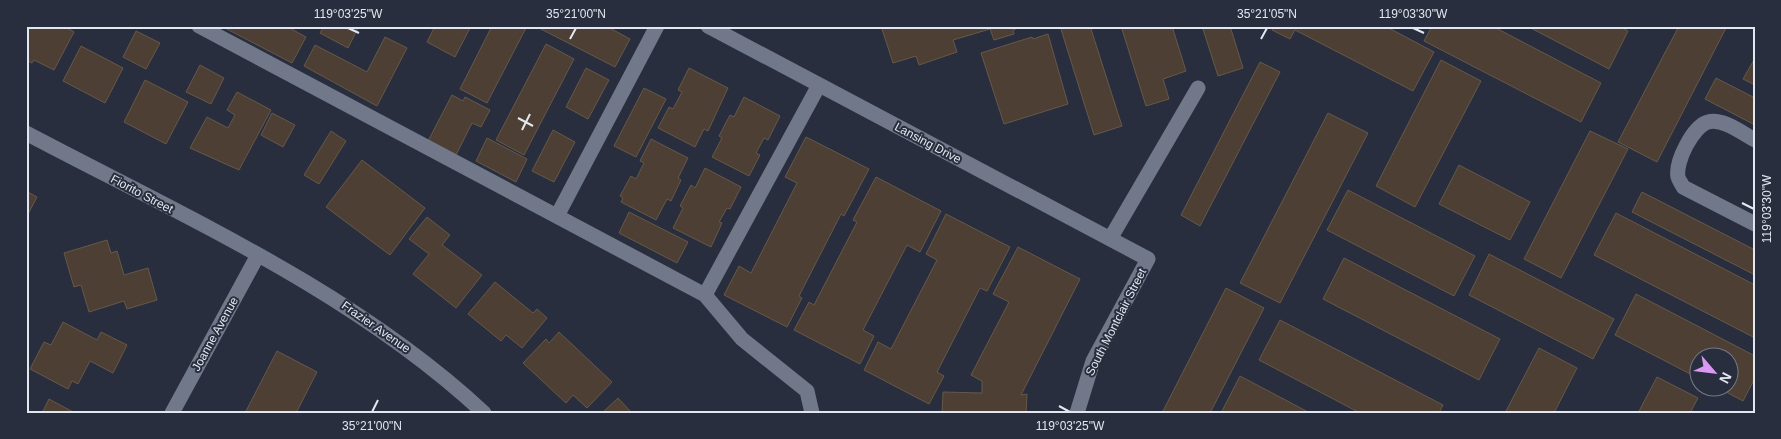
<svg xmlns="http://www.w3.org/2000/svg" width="1781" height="439" viewBox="0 0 1781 439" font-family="Helvetica,sans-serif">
  <rect width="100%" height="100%" fill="#282e3d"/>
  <path fill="#4d3f33" stroke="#66584a" d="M 26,26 L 64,26 L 74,32 L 54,70 L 34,60 L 32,63 L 26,60 Z
    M 221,26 L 286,26 L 306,37 L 292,63 Z
    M 324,26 L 359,26 L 348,48 L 320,33 Z
    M 435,26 L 471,26 L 455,57 L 427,42 Z
    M 492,26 L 527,26 L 487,103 L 460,89 Z
    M 606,26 L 630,39 L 615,67 L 537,27 Z
    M 881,26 L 1023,26 L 1013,30 L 1014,34 L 994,40 L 990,29 L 953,40 L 957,52 L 919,65 L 916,56 L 893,63 Z
    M 1060,26 L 1090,26 L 1122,126 L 1094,135 Z
    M 1121,26 L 1172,26 L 1186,71 L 1163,79 L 1169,99 L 1146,106 Z
    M 1202,26 L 1230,26 L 1243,68 L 1218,76 Z
    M 1274,26 L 1385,26 L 1434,52 L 1413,91 L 1295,30 L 1290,39 L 1272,30 Z
    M 1432,26 L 1492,26 L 1601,83 L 1581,122 L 1424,41 Z
    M 1527,26 L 1619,26 L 1628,31 L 1609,69 Z
    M 1679,26 L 1727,26 L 1657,162 L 1618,142 Z
    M 136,31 L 160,43 L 146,69 L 123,57 Z
    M 1048,34 L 1068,104 L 1004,124 L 981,53 L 1032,37 L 1033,39 Z
    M 385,37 L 407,48 L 377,106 L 304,66 L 315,45 L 367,72 Z
    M 546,44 L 574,59 L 524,155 L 496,140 Z
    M 81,46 L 123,68 L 105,103 L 63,81 Z
    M 1755,58 L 1755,85 L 1743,79 Z
    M 1441,60 L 1481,81 L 1415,207 L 1376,186 Z
    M 1260,62 L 1280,72 L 1200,226 L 1181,215 Z
    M 200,65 L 224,78 L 211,104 L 186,92 Z
    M 586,68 L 609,80 L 588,119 L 566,107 Z
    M 689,68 L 728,88 L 708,131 L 704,129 L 695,147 L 658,128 L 669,107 L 673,109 L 682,92 L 678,90 Z
    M 1716,78 L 1755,98 L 1755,125 L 1705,99 Z
    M 145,80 L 188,102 L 166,144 L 124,122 Z
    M 644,88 L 666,99 L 636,157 L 614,146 Z
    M 237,92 L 271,110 L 239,170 L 190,148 L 207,117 L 228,128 L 235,115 L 227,110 Z
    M 452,95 L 463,101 L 465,97 L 490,110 L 481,127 L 472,123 L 456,155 L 428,141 Z
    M 744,97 L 780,116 L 768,140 L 764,138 L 756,153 L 760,155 L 749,176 L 712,157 L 722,138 L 719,136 L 730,115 L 734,117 Z
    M 272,113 L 295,125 L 283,147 L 261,135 Z
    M 1328,113 L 1368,133 L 1280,303 L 1240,283 Z
    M 553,130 L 575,142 L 554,182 L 532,171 Z
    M 331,131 L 346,141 L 319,184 L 304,175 Z
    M 1590,131 L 1628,149 L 1561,278 L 1524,259 Z
    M 806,137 L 869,169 L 844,216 L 841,214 L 799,296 L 802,298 L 787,327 L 724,295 L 739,266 L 751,273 L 797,183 L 785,177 Z
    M 487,138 L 527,159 L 516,182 L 476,161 Z
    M 651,139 L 688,158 L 678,178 L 681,180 L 671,201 L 667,199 L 656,220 L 621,202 L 623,198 L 620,196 L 631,176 L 636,179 L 644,163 L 640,161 Z
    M 362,160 L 425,208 L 390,255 L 326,207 Z
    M 1459,165 L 1530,202 L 1510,240 L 1439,204 Z
    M 705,168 L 741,187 L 730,209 L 727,208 L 719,222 L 722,223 L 711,247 L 673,228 L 683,208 L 680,206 L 691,185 L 695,188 Z
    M 876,177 L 941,211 L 920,252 L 907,245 L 863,330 L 874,336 L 860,364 L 794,330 L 809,302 L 814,305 L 857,222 L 853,220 Z
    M 1348,190 L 1475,256 L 1454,296 L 1327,230 Z
    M 26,191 L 37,197 L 26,218 Z
    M 1642,192 L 1755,250 L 1755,275 L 1632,212 Z
    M 629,212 L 688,242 L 677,263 L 619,233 Z
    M 1616,213 L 1755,285 L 1755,338 L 1594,255 Z
    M 946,214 L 1010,247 L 987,291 L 980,288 L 937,372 L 944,376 L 929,404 L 864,370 L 878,342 L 891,349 L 937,260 L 926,254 Z
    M 427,217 L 450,235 L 442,245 L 482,275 L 456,308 L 413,274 L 429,254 L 409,239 Z
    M 107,240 L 111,253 L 117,251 L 124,275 L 148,268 L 157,300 L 127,309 L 124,301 L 89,312 L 81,285 L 74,287 L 64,253 Z
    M 1018,247 L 1080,279 L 1021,395 L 1027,394 L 1026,413 L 942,413 L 943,392 L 982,393 L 982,381 L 971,375 L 1009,302 L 993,294 Z
    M 1489,254 L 1614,319 L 1593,359 L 1469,295 Z
    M 1344,258 L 1500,339 L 1479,380 L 1323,299 Z
    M 495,282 L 533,313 L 537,309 L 547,318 L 522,348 L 506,335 L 501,341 L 468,314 Z
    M 1226,288 L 1264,308 L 1210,413 L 1162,413 Z
    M 1636,294 L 1755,356 L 1755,378 L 1743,401 L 1715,386 L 1728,386 L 1728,356 L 1698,356 L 1698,378 L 1615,335 Z
    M 1280,320 L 1443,405 L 1439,413 L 1360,413 L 1259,360 Z
    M 63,322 L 97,340 L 101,332 L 127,345 L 113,373 L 90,361 L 78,384 L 72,381 L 68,389 L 30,369 L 44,342 L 51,345 Z
    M 559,332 L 612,382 L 587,408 L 573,395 L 566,403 L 523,363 L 546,339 L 549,343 Z
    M 1539,348 L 1577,368 L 1554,413 L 1505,413 Z
    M 277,351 L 317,372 L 296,413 L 245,413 Z
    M 1240,376 L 1310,413 L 1221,413 Z
    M 1657,377 L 1698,398 L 1690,413 L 1638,413 Z
    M 618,398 L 632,413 L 602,413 Z
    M 49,399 L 75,413 L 42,413 Z"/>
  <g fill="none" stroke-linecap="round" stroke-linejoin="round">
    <path stroke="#71788a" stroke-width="15" d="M 199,26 L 705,295
      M 708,26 L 1148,259 L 1093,361 L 1077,413
      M 26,133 C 183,216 353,291 484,413
      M 1755,140 C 1742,133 1723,118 1708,122 C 1693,126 1675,162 1678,177 C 1679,181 1682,184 1683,187 L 1755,224
      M 557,216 L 657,26
      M 1110,239 L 1198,88
      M 172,413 L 258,255
      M 812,413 L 807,391 L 742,339 L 705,295 L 819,85"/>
  </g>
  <path fill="none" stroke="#e2e7f1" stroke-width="2" d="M 348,28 L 359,33M 1413,28 L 1424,33M 570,39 L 576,28M 1261,39 L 1267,28M 518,118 L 533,126M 522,130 L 530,114M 1742,203 L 1754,209M 1059,406 L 1070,412M 372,412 L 378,400"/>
  <g text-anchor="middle" stroke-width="4" stroke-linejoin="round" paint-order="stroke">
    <g font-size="12" fill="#e2e7f1" stroke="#282e3d">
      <text transform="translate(928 143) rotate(28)" y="4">Lansing Drive</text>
      <text transform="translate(142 194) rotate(28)" y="4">Fiorito Street</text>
      <text transform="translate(1116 322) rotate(-63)" y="4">South Montclair Street</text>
      <text transform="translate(376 327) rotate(35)" y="4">Frazier Avenue</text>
      <text transform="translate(215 334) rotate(-61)" y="4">Joanne Avenue</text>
    </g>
  </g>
  <rect width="1781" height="439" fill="none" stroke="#282e3d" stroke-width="55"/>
  <g transform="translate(1714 372) rotate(118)"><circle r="24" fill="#282e3d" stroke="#727885"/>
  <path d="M0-4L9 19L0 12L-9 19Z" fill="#dc99f4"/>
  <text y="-8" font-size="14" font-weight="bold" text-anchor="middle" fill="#e2e7f1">N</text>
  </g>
  <rect x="28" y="28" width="1726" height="384" fill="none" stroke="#e2e7f1" stroke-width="2"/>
  <g font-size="12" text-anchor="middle" fill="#e2e7f1">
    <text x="348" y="18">119°03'25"W</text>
    <text x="576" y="18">35°21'00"N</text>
    <text x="1267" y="18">35°21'05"N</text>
    <text x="1413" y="18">119°03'30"W</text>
    <text transform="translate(1767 209) rotate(-90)" y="4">119°03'30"W</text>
    <text x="372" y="430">35°21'00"N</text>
    <text x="1070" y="430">119°03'25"W</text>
  </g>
</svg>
